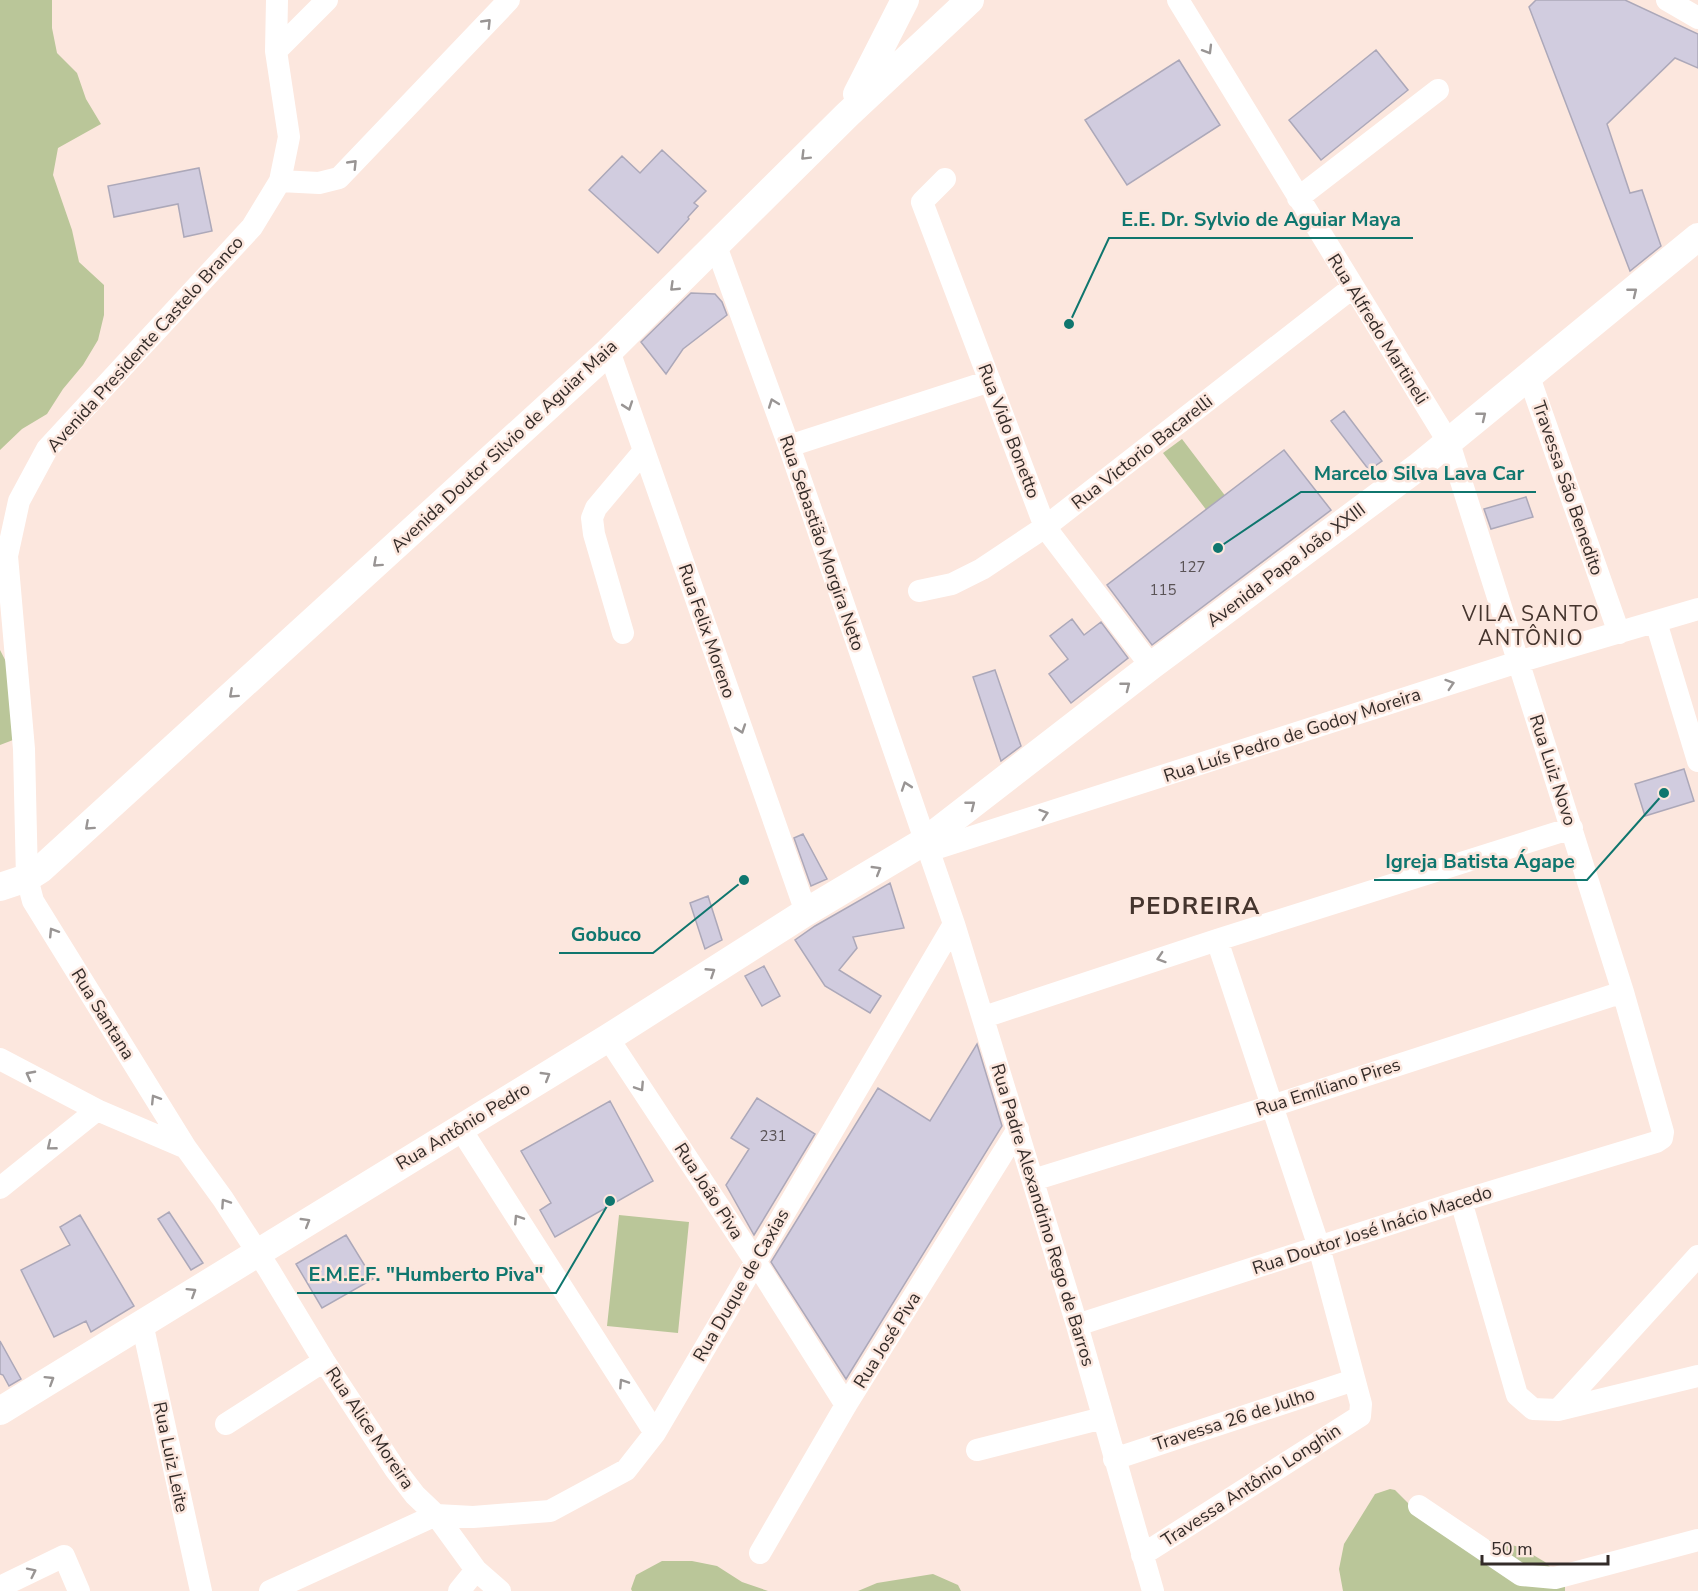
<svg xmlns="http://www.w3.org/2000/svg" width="1698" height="1591" viewBox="0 0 1698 1591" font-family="'Nunito Sans',sans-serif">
  <rect width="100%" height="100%" fill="#fce7de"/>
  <path fill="#bac699" d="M 0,0 L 52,0 L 52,28 L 57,53 L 77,73 L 86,99 L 101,124 L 58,148 L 53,175 L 72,230 L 79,262 L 104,285 L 104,315 L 98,340 L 83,365 L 63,389 L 47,414 L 22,429 L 0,450 Z
    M 1182,439 L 1271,556 L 1252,570 L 1163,453 Z
    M 0,650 L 18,685 L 13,740 L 0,745 Z
    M 619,1215 L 689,1222 L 678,1333 L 607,1326 Z
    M 1390,1489 L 1395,1490 L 1415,1510 L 1470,1536 L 1520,1547 L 1545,1562 L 1565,1582 L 1565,1591 L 1343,1591 L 1339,1569 L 1344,1544 L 1375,1494 Z
    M 662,1561 L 692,1561 L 717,1566 L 742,1582 L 768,1591 L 632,1591 L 631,1589 L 636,1575 Z
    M 933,1574 L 958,1585 L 961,1591 L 858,1591 L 877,1583 Z"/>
  <path fill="#d1ccdf" stroke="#aca8b9" stroke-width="1.5" d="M 1536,0 L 1625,0 L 1698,34 L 1698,68 L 1675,58 L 1607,124 L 1630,193 L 1642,190 L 1661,246 L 1630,271 L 1529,7 Z
    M 1376,50 L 1408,90 L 1321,160 L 1289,120 Z
    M 1179,60 L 1220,125 L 1127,185 L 1085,120 Z
    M 662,150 L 706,191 L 694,203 L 698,206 L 688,217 L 689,219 L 658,253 L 589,190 L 622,156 L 640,173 Z
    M 199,168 L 212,231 L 184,237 L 178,204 L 114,217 L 108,186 Z
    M 691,293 L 715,294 L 722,302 L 727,315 L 683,349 L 666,374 L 641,342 Z
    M 1344,411 L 1382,461 L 1369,470 L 1331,421 Z
    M 1284,450 L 1331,510 L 1152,645 L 1107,585 Z
    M 1526,497 L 1533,517 L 1491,529 L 1484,509 Z
    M 1072,619 L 1084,635 L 1101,622 L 1128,658 L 1071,703 L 1049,674 L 1068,659 L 1050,636 Z
    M 995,670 L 1021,746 L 1001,761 L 973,677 Z
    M 1684,769 L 1694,801 L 1645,816 L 1635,784 Z
    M 803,834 L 827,879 L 811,886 L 794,838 Z
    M 890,883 L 904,928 L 853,937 L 857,948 L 839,970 L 881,996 L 870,1013 L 825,986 L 795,940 L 815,926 Z
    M 708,896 L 722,940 L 705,949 L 690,903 Z
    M 764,966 L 780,996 L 762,1006 L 745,976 Z
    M 977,1044 L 1002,1126 L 846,1379 L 771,1262 L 878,1088 L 930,1121 Z
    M 757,1098 L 815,1134 L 754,1235 L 726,1185 L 749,1149 L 731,1138 Z
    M 610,1101 L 653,1181 L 555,1237 L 540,1210 L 551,1203 L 521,1151 Z
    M 169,1212 L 203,1263 L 191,1270 L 158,1219 Z
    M 80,1215 L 134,1306 L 91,1332 L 86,1321 L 54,1337 L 21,1270 L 70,1245 L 60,1227 Z
    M 346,1235 L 373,1279 L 322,1308 L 296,1264 Z
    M 0,1341 L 21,1379 L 9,1386 L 3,1375 L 0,1374 Z"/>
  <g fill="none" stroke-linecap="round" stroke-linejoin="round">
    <path stroke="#fff" stroke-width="22" d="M 1667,0 L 1698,18
      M 276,51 L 327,0
      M 945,179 L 922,202 L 1045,527 L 1151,666
      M 280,181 L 319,183 L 339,178 L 509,0
      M 1298,198 L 1438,90
      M 716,246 L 789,446 L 954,924 L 1077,1325 L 1153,1591
      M 609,351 L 806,912
      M 1529,377 L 1619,633
      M 789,446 L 990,381
      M 919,591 L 952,584 L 982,569 L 1045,527 L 1352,288
      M 1656,622 L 1698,761
      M 623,633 L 594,534 L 592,518 L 596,508 L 643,452
      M 928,851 L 1518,662 L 1698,609
      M 984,1017 L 1217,940 L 1572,828
      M 608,1038 L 755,1261 L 846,1405
      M 0,1059 L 97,1110 L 186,1148 L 223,1199 L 269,1270 L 324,1361 L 395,1469 L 415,1495 L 436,1515 L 476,1570 L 500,1591
      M 460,1128 L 655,1433
      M 186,1148 L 33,901 L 27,878 L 24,749 L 7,556 L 19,501 L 47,449 L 252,227 L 280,181 L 289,137 L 276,51 L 277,0
      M 1033,1180 L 1272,1106 L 1623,992
      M 0,1188 L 97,1110
      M 1461,1201 L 1517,1395 L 1533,1409 L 1558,1410 L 1698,1376
      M 142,1323 L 201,1591
      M 1077,1325 L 1461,1201 L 1656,1142 L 1662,1138 L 1663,1132 L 1623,992 L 1449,443 L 1178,0
      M 1558,1410 L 1698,1256
      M 226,1424 L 324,1361
      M 977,1450 L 1103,1418
      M 1114,1459 L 1354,1380
      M 1419,1506 L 1521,1575 L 1555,1578 L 1698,1540
      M 760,1553 L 846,1405 L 1018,1129
      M 1142,1555 L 1360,1416 L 1361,1404 L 1319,1247 L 1217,940
      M 0,1587 L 64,1556 L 79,1591
      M 270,1591 L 436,1515 L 473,1517 L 550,1511 L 626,1470 L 655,1433 L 954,924
      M 459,1591 L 476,1570"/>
    <path stroke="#fff" stroke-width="28" d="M 857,94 L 905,0
      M 0,887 L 27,878 L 41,869 L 609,351 L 847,115 L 970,0
      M 0,1411 L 608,1038 L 806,912 L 925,841 L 1151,666 L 1418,467 L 1698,237"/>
  </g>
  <defs><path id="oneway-chevron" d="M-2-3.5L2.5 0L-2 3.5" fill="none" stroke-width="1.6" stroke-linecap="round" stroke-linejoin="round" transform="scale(1.5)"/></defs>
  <g stroke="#999594">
    <use href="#oneway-chevron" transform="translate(487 23) rotate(-46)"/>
    <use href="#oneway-chevron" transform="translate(1208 50) rotate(59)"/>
    <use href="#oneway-chevron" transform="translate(805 156) rotate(135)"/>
    <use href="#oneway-chevron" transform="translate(353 164) rotate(-46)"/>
    <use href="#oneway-chevron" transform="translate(674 287) rotate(136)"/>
    <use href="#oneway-chevron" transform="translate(1633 292) rotate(-39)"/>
    <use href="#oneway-chevron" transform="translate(773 403) rotate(-110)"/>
    <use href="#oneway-chevron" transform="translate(628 406) rotate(71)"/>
    <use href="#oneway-chevron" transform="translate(1482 416) rotate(-39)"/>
    <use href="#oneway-chevron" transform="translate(377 563) rotate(138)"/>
    <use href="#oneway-chevron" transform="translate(1450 684) rotate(-18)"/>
    <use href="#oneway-chevron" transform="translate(1126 686) rotate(-38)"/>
    <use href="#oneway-chevron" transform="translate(233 694) rotate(138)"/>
    <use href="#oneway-chevron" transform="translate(741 729) rotate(71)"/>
    <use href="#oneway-chevron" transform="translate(906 786) rotate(-109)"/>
    <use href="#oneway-chevron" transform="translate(971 805) rotate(-38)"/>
    <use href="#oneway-chevron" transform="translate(1044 814) rotate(-18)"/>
    <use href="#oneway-chevron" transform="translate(89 826) rotate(138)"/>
    <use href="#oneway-chevron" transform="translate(877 870) rotate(-31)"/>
    <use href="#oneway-chevron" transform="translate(53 932) rotate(-122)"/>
    <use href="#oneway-chevron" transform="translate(1161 958) rotate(162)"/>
    <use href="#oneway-chevron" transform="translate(711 972) rotate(-33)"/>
    <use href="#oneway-chevron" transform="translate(30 1075) rotate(-152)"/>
    <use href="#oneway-chevron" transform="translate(546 1076) rotate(-31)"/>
    <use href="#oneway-chevron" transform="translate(640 1087) rotate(57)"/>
    <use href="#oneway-chevron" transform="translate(155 1099) rotate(-122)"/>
    <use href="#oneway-chevron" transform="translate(51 1146) rotate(141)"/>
    <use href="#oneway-chevron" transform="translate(225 1203) rotate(-124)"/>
    <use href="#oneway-chevron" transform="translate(518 1219) rotate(-123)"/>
    <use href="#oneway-chevron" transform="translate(306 1222) rotate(-31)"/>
    <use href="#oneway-chevron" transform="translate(192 1292) rotate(-32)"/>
    <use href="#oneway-chevron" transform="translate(50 1380) rotate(-32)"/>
    <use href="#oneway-chevron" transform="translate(623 1383) rotate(-123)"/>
    <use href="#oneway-chevron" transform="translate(32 1572) rotate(-26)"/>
  </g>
  <g text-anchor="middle" stroke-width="5" stroke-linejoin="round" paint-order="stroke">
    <g font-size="15" fill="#5a5356">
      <text x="1192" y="572">127</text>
      <text x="1163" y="595">115</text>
      <text x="773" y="1141">231</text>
    </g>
    <g font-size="18" fill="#332b28" stroke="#fce7de">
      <text transform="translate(1378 329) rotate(58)" y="6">Rua Alfredo Martineli</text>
      <text transform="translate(145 344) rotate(-48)" y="6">Avenida Presidente Castelo Branco</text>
      <text transform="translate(1009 431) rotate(69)" y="6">Rua Vido Bonetto</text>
      <text transform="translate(504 446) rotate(-43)" y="6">Avenida Doutor Silvio de Aguiar Maia</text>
      <text transform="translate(1142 452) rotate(-38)" y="6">Rua Victorio Bacarelli</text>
      <text transform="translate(1568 488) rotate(71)" y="6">Travessa São Benedito</text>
      <text transform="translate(822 543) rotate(71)" y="6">Rua Sebastião Morgira Neto</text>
      <text transform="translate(1286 565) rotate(-37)" y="6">Avenida Papa João XXIII</text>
      <text transform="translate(707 631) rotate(71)" y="6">Rua Felix Moreno</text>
      <text transform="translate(1292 735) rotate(-18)" y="6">Rua Luís Pedro de Godoy Moreira</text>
      <text transform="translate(1553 770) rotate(72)" y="6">Rua Luiz Novo</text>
      <text transform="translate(103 1014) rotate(58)" y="6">Rua Santana</text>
      <text transform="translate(1328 1087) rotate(-18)" y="6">Rua Emíliano Pires</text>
      <text transform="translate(463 1126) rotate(-31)" y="6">Rua Antônio Pedro</text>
      <text transform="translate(709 1191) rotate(57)" y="6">Rua João Piva</text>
      <text transform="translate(1043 1215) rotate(73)" y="6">Rua Padre Alexandrino Rego de Barros</text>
      <text transform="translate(1372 1230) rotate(-18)" y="6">Rua Doutor José Inácio Macedo</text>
      <text transform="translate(741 1285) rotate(-60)" y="6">Rua Duque de Caxias</text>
      <text transform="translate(887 1340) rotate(-58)" y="6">Rua José Piva</text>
      <text transform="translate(1234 1419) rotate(-18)" y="6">Travessa 26 de Julho</text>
      <text transform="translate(370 1428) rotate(56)" y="6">Rua Alice Moreira</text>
      <text transform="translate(171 1457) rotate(78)" y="6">Rua Luiz Leite</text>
      <text transform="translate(1251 1485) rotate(-33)" y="6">Travessa Antônio Longhin</text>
    </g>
    <g font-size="21" letter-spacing="1.5" fill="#45352e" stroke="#fce7de">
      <text x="1531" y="621">VILA SANTO<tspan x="1531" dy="24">ANTÔNIO</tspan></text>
    </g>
    <g font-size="24" font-weight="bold" letter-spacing="1.5" fill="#45352e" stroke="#fce7de">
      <text x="1195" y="914">PEDREIRA</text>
    </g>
  </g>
  <path fill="none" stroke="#0f766e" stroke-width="2" d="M1069 324L1109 238H1413M1218 548L1301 492H1536M1664 793L1587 880H1374M744 880L653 953H559M610 1201L556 1293H297"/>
  <g fill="#0f766e" stroke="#fce7de" stroke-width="2">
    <circle cx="1069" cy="324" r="6"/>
    <circle cx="1218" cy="548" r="6"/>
    <circle cx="1664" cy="793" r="6"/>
    <circle cx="744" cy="880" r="6"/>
    <circle cx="610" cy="1201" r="6"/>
  </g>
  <g font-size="20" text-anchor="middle" font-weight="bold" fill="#0f766e" stroke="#fce7de" stroke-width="5" stroke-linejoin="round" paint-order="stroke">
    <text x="1261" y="226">E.E. Dr. Sylvio de Aguiar Maya</text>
    <text x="1419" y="480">Marcelo Silva Lava Car</text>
    <text x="1480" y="868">Igreja Batista Ágape</text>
    <text x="606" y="941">Gobuco</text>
    <text x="426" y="1281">E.M.E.F. "Humberto Piva"</text>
  </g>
  <path d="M1482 1555v9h126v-9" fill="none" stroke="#332b28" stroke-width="3"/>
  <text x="1491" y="1555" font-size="18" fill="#332b28" stroke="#fce7de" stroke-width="4.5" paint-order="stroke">50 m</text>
</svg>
